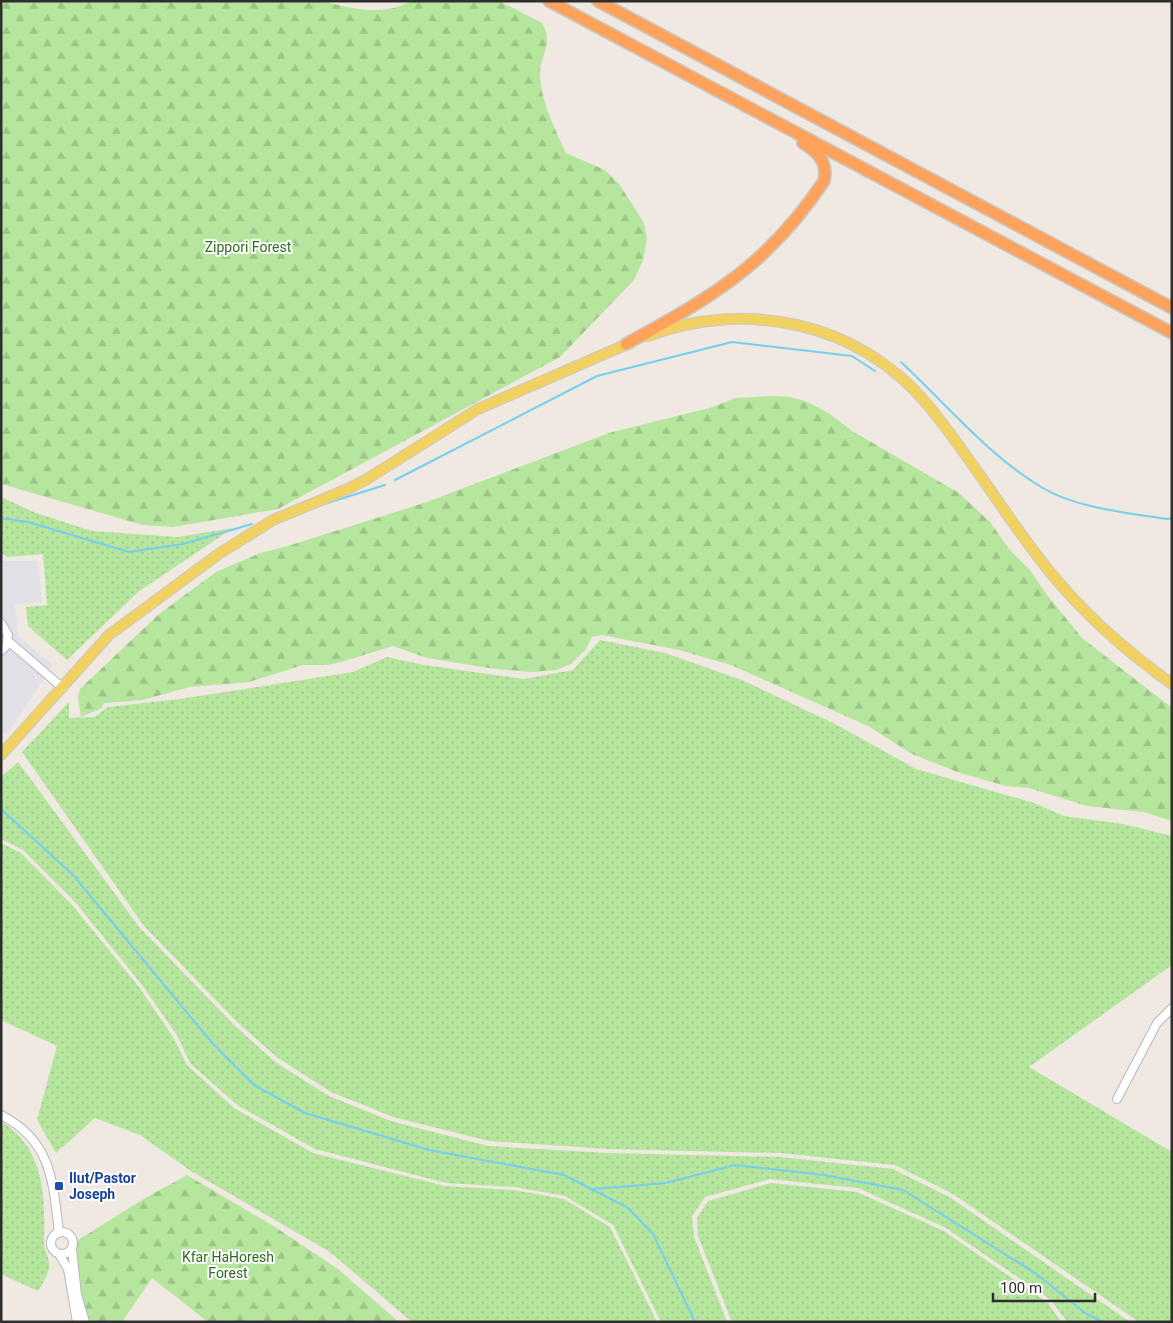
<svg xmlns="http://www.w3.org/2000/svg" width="1173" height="1323" viewBox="0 0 1173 1323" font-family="Roboto,sans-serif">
  <defs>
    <pattern id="grass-dots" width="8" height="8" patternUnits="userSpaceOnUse" patternTransform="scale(1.25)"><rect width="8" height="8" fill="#b6e59e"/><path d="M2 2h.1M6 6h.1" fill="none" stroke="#9dc588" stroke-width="1.8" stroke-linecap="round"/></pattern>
    <pattern id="forest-firs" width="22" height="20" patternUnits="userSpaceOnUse" patternTransform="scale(1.25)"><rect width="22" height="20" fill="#b6e59e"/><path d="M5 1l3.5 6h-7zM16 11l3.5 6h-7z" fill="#9dc588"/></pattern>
  </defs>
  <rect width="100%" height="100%" fill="#efe9e1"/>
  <path fill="#e3e1e8" d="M 1,561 L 38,561 L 42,602 L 15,604 L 18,636 L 53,665 L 8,733 L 1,732 Z"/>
  <path fill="url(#grass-dots)" d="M 1,497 L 36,513 L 92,531 L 178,537 L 233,528 L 138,592 L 67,660 L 28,626 L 26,607 L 47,605 L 43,554 L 8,557 L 1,554 Z
    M 600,640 L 665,653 L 742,680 L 837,725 L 916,769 L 1034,803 L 1064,816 L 1123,824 L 1172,836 L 1172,965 L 1029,1067 L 1172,1152 L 1172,1322 L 1139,1322 L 953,1194 L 895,1165 L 780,1153 L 608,1149 L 489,1141 L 393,1117 L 331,1092 L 278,1058 L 237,1022 L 144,926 L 22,752 L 69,702 L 69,718 L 94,717 L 108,707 L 180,699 L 353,672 L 387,657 L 424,665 L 524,679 L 573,670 Z
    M 18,762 L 140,928 L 234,1025 L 275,1062 L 329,1096 L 391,1121 L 488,1146 L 608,1153 L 780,1157 L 893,1169 L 951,1198 L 1130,1322 L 1067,1322 L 1051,1300 L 946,1228 L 858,1188 L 770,1179 L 705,1197 L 692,1216 L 694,1237 L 727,1322 L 661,1322 L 613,1225 L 565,1196 L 515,1187 L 446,1183 L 315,1149 L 237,1105 L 190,1063 L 177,1035 L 142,985 L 76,903 L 23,850 L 1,839 L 1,777 Z
    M 1,843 L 21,853 L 73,906 L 139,987 L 173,1037 L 187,1065 L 234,1108 L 313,1153 L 445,1186 L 514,1190 L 564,1199 L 610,1227 L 657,1322 L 412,1322 L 330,1252 L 191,1171 L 140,1135 L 95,1118 L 56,1153 L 37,1120 L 57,1046 L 1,1020 Z
    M 4,1123 C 45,1151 45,1197 44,1241 C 44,1249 48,1255 49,1263 C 51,1271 42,1284 38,1291 L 1,1274 L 1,1129 Z
    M 771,1183 L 857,1192 L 944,1231 L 1048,1303 L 1061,1322 L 732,1322 L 698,1236 L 697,1218 L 708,1201 Z"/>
  <path fill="url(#forest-firs)" d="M 1,1 L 323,1 C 355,9 381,17 411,1 L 499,1 L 542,23 C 544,27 547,33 547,37 C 548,50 539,62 540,75 C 541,102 555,129 566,153 L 605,170 L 619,184 L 644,223 L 647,239 L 643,260 L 634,280 L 560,357 L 278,509 L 173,527 L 143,525 L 1,484 Z
    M 771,396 L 791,397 L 808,402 L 830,414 L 852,431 L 959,493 L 990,522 L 1009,549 L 1030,570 L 1044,591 L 1082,638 L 1172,708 L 1172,821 L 1144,812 L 1087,806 L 1029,788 L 1006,786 L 960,773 L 912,754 L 868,726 L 731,665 L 679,650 L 602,635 L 592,637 L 586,649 L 571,664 L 556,670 L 533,672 L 495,669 L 427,658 L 393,646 L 341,662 L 328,665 L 303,665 L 249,682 L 190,687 L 142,700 L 104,703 L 102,708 L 81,717 L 78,698 L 80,689 L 159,614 L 216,572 L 260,553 L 288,546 L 427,502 L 609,433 L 713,407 L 735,398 Z
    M 187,1175 L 275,1227 L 338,1269 L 399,1322 L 208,1322 L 152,1278 L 122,1322 L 90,1322 L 81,1297 L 70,1245 L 147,1197 Z"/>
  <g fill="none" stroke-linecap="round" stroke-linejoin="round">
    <path stroke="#75cff0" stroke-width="2" d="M 901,362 C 946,404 988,455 1041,487 C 1075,508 1128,513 1167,519 L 1172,518
      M 395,480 L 597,376 L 732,342 L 852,356 L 875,371
      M 318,506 L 385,485
      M 1,518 L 28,522 L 129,552 L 183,544 L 252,524
      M 1,809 L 73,875 L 213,1044 L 254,1085 L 305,1113 L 429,1150 L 564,1175 L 628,1208 L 653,1234 L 695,1322
      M 593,1189 L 666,1183 L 735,1165 L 824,1175 L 903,1190 L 1035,1273 L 1085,1313 L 1103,1322"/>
    <defs>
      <path id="minor" d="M 1,623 L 8,635 L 6,646 L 1,651
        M 8,641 L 63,688
        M 1117,1099 L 1157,1023 L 1172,1008
        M 1,1115 C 52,1141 53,1182 59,1233
        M51 1243a11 11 0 1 1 22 0a11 11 0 1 1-22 0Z
        M 72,1249 L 77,1295 L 85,1322
        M 59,1254 L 68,1269 L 77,1322"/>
      <path id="major" d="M 648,336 C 746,299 858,322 927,404 C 971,457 1006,518 1050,572 C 1085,615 1127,652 1172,684
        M 1,755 L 109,635 L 220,553 L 273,520 L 350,488 L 367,479 L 478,409 L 632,342"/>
      <path id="highway" d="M 549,1 L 1172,333
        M 598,1 L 1172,308
        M 626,344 C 712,297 768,265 824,181 C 828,162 818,152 803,143"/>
    </defs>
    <use href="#minor" stroke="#b4b7c1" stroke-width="10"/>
    <use href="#major" stroke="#c9c9c9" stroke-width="12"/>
    <use href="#highway" stroke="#c9c9c9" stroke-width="14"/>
    <use href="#minor" stroke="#fff" stroke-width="8"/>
    <use href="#major" stroke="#f2d163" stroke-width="10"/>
    <use href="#highway" stroke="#ffa35c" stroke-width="11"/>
  </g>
  <rect fill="#1a4fb4" stroke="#fff" stroke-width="2" x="54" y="1181" width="10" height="10" rx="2.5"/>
  <g text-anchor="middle" stroke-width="4" stroke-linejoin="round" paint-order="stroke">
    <g font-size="14" fill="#2c6e1b" stroke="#fff">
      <text x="248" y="252">Zippori Forest</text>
      <text x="228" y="1262">Kfar HaHoresh<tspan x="228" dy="16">Forest</tspan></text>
    </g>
    <g font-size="14" font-weight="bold" fill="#164399" stroke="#fff" text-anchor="start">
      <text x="69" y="1183">Ilut/Pastor<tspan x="69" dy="16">Joseph</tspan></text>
    </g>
  </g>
  <rect width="1173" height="1323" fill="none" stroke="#2e2e2e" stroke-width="5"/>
  <path d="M993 1293v8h102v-8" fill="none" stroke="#2e2e2e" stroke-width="2.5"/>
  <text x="1000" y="1293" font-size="15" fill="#2e2e2e" stroke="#ffffff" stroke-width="4" paint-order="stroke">100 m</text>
</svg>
